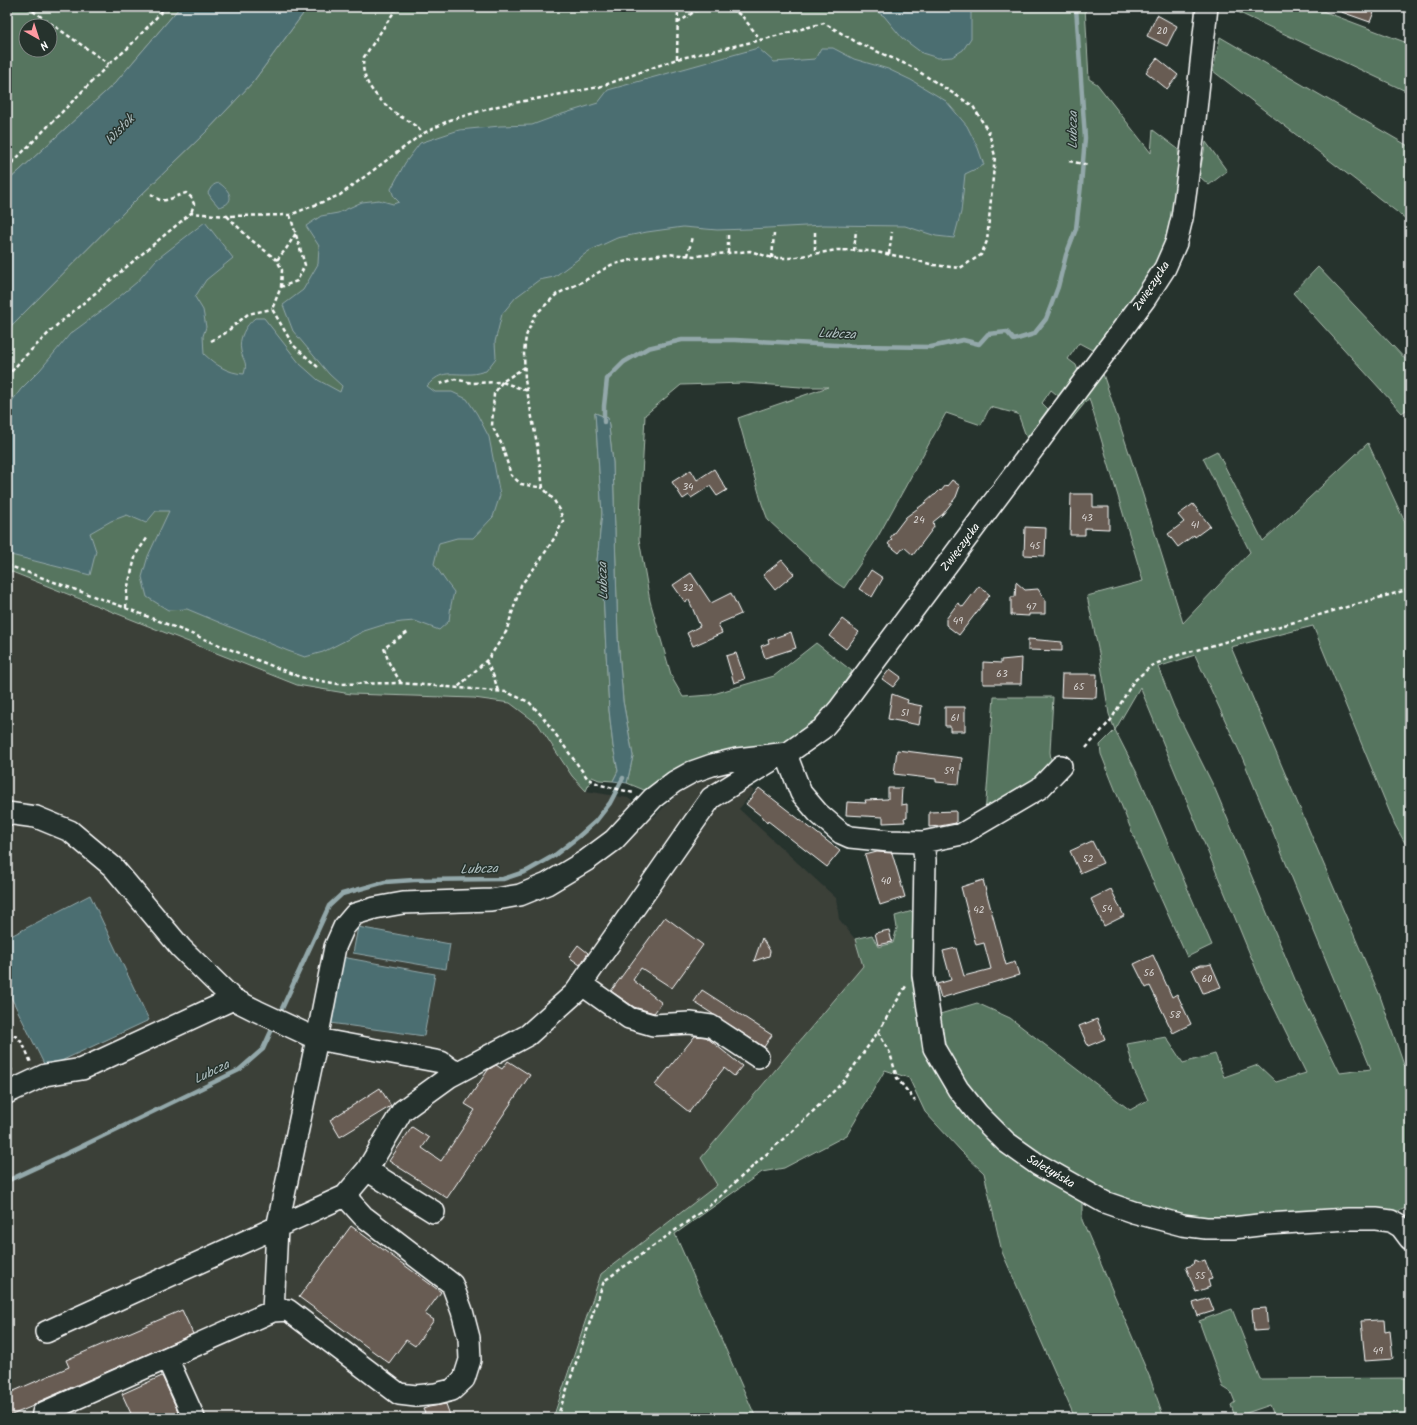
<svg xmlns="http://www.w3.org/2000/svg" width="1417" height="1425" viewBox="0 0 1417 1425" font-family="Kalam,sans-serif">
  <rect width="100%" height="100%" fill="#26332d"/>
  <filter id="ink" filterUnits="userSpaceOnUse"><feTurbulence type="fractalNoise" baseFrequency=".025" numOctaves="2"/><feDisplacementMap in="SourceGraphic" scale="8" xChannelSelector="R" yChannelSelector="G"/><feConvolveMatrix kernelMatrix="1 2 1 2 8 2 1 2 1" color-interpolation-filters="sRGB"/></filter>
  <g filter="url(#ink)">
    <path fill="#3a3f38" d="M 7,570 L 297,685 L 351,694 L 474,698 L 510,703 L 538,724 L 572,776 L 586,791 L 628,798 L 654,817 L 691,780 L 723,768 L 754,791 L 739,809 L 836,898 L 839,919 L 855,939 L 863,966 L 701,1158 L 717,1185 L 600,1277 L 552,1418 L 7,1418 Z"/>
    <path fill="#56755e" stroke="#aabaae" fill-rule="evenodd" d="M 7,7 L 180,7 L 115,83 L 7,182 ZM 26,26 L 50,26 L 50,50 L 26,50 Z
      M 308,7 L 1085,7 L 1089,79 L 1097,84 L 1151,153 L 1153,130 L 1178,149 L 1182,192 L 1170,241 L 1154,275 L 1094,351 L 1079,343 L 1068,359 L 1076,365 L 1078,371 L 1061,398 L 1051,390 L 1042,403 L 1048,409 L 1027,439 L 1018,414 L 990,407 L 981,425 L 946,413 L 876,540 L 844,588 L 835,582 L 768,520 L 762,504 L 738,418 L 828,387 L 801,387 L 744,383 L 681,385 L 645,415 L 639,539 L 650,601 L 672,678 L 683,697 L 710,695 L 774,676 L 816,643 L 852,671 L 815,727 L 785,741 L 735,752 L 644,790 L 627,783 L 633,756 L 623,701 L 618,638 L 613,463 L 608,418 L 595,413 L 602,513 L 597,561 L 603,591 L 609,710 L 613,746 L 618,771 L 613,781 L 599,780 L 592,777 L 586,791 L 572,776 L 538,724 L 510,703 L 474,698 L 351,694 L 297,685 L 7,570 L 7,330 L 139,197 L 206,132 L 253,82 Z
      M 1227,7 L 1312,7 L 1410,44 L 1410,93 Z
      M 1220,37 L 1410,147 L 1410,222 L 1213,71 Z
      M 1206,142 L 1227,171 L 1209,185 L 1199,176 Z
      M 1318,267 L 1410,364 L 1410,407 L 1402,413 L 1293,293 Z
      M 1102,371 L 1142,492 L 1183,623 L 1250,552 L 1203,458 L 1217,451 L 1263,541 L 1368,443 L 1410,533 L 1410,852 L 1395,825 L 1313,626 L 1231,647 L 1380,996 L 1404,1065 L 1410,1064 L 1410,1206 L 1399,1211 L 1330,1210 L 1240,1217 L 1199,1218 L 1124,1201 L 1074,1177 L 999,1124 L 957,1075 L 940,1044 L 940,1014 L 977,1003 L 1010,1018 L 1130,1110 L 1148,1100 L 1134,1071 L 1127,1044 L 1166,1037 L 1183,1063 L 1215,1054 L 1224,1077 L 1258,1065 L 1276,1082 L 1306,1073 L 1261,981 L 1140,687 L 1115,730 L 1141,781 L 1212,945 L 1187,957 L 1140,852 L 1101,754 L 1100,745 L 1115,730 L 1109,714 L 1099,653 L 1087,596 L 1143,581 L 1089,398 L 1071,420 L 1069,411 ZM 1195,655 L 1242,757 L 1371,1069 L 1340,1073 L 1299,989 L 1215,789 L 1174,707 L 1158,667 Z
      M 994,697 L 1053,697 L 1050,752 L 1052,768 L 985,815 Z
      M 916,910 L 940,1079 L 1082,1198 L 1082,1220 L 1150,1378 L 1164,1418 L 1075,1418 L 1002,1252 L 984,1173 L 961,1151 L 925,1112 L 909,1078 L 885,1070 L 847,1135 L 784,1168 L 762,1172 L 675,1234 L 756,1418 L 553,1418 L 601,1274 L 717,1185 L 701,1158 L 863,966 L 855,939 L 872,935 L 878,947 L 893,943 L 897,928 L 895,916 Z
      M 1232,1309 L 1260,1379 L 1410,1378 L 1410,1418 L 1275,1418 L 1270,1405 L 1235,1417 L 1231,1405 L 1235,1402 L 1231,1392 L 1223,1387 L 1199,1321 Z"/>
    <path fill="#4b6e71" stroke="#93a8aa" d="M 180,7 L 308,7 L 253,82 L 206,132 L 139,197 L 7,330 L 7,182 L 115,83 Z
      M 869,7 L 971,7 L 971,38 L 963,50 L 952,57 L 938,58 L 922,53 L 902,38 L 884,16 Z
      M 758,48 L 774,62 L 815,59 L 821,48 L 833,48 L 854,59 L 888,69 L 911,80 L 946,101 L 967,126 L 978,148 L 984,165 L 965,174 L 961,212 L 954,238 L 936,236 L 905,226 L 824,225 L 749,229 L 717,230 L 683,227 L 647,232 L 617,238 L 589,251 L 554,277 L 539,280 L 516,297 L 502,314 L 495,342 L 496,358 L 486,371 C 481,372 476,374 471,374 C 451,375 442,369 427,386 L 435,392 L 452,392 L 467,399 L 477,414 L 489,437 L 500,495 L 493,517 L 473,538 L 457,538 L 439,543 L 434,564 L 447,583 L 454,592 L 451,605 L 449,621 L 439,630 L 415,621 L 402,622 L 383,625 L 364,631 L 323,652 L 305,657 L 288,651 L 187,609 L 168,610 L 147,597 L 142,577 L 148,556 L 169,511 L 156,511 L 146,523 L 127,515 L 111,521 L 90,533 L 96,551 L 90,575 L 7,554 L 7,408 L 21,389 L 40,370 L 70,334 L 108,306 L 137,282 L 156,260 L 205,222 L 233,258 L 206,280 L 195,297 L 203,310 L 206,327 L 203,336 L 204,354 C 216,365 227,373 244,374 C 248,361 243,362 241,351 C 238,338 246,325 255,318 L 264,318 L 300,364 L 318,380 L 340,392 L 342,386 L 329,374 L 293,331 L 283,305 L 303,290 L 318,264 L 319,246 L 306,226 L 321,216 L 338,213 L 362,202 L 379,200 L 393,204 L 399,202 L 394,197 L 391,189 L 405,163 L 420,143 L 459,130 L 500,126 L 532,125 L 559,115 L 598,103 L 608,90 Z
      M 219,183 C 230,190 237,203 219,207 L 212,199 L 208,193 C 211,187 213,184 219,183 Z
      M 595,413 L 608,418 L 613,463 L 618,638 L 623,701 L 633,756 L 627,783 L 613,781 L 618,771 L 613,746 L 609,710 L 603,592 L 597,561 L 602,513 Z
      M 90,895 L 149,1020 L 46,1068 L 7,989 L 7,938 Z
      M 358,927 L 450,944 L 446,969 L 353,953 Z
      M 342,957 L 435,974 L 424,1036 L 330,1023 Z"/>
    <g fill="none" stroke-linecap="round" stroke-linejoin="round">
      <path stroke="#93a8aa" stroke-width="4.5" d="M 604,422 L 604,406 L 607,379 L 624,362 L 648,348 L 682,340 L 735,340 L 856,346 L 931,347 L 963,340 L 979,344 L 988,334 L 1007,332 L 1014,340 L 1034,334 L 1046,319 L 1058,287 L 1066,255 L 1076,229 L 1081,185 L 1085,138 L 1076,7
        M 279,1015 L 329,906 L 342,894 L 385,882 L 414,880 L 503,879 L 527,871 L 555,855 L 578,837 L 596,821 L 610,803 L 623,778
        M 7,1181 L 76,1149 L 239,1070 L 263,1049 L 274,1025"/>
    </g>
    <path fill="#675c53" stroke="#fff" d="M 1333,7 L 1376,7 L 1370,22 L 1333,9 Z
      M 1157,15 L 1177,26 L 1167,46 L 1147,36 Z
      M 1157,58 L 1178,75 L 1167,89 L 1146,72 Z
      M 714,469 L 727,490 L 717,496 L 710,486 L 691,498 L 689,495 L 683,499 L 672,482 L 691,470 L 697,480 Z
      M 952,480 L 960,486 L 956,497 L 943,514 L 933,522 L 934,527 L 913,555 L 904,547 L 899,553 L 888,544 L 892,539 L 890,538 L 906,517 L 925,503 L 934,495 L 935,495 L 940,490 L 941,491 L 946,485 L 947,486 Z
      M 1071,494 L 1093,494 L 1093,507 L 1109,507 L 1109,529 L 1085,528 L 1085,535 L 1070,535 Z
      M 1193,504 L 1210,526 L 1195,537 L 1194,535 L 1178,547 L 1168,534 L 1184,522 L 1178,515 Z
      M 1025,527 L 1046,528 L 1045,556 L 1024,555 Z
      M 782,560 L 794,574 L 775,590 L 763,575 Z
      M 871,570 L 883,578 L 872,597 L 859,589 Z
      M 691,573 L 711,603 L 731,593 L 741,614 L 718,624 L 722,633 L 693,646 L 687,633 L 700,626 L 689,600 L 685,602 L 673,585 Z
      M 1016,582 L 1025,590 L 1038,589 L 1045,600 L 1045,614 L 1029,614 L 1029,616 L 1011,615 L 1011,597 L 1015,597 Z
      M 979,586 L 990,595 L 959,635 L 946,625 L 946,619 L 958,603 L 963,607 Z
      M 842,619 L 859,632 L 846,649 L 829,636 Z
      M 791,632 L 796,648 L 765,658 L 761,646 L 769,643 L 768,640 Z
      M 1028,639 L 1062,642 L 1062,651 L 1028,650 Z
      M 736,653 L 745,679 L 734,683 L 726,656 Z
      M 1022,658 L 1021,684 L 983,684 L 983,662 L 1001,663 L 1001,660 Z
      M 890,669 L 901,677 L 893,687 L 882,679 Z
      M 1062,674 L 1097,674 L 1096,698 L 1061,697 Z
      M 892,694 L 908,700 L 907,703 L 922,706 L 919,725 L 888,719 Z
      M 945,707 L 965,707 L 965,731 L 950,731 L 950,726 L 945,726 Z
      M 897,750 L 962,758 L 959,784 L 936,782 L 936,779 L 894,774 Z
      M 759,788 L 840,851 L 827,867 L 768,821 L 767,823 L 760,815 L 746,804 Z
      M 888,788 L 902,788 L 901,805 L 907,804 L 907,817 L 904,818 L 905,822 L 883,823 L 883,817 L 846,815 L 847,802 L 866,803 L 865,800 L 888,799 Z
      M 956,811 L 956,823 L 940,826 L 929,827 L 929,812 Z
      M 1092,841 L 1103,863 L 1080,873 L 1070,851 Z
      M 877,852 L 892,853 L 905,897 L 880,905 L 865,855 Z
      M 983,880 L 1006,965 L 1015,962 L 1019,975 L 941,998 L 937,984 L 951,980 L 943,951 L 956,948 L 964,976 L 991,969 L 984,943 L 976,945 L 961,887 Z
      M 1111,889 L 1124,916 L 1104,926 L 1091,899 Z
      M 665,917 L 703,945 L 672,988 L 641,968 L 633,980 L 662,1003 L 654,1013 L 634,1007 L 611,991 Z
      M 889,930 L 892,942 L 878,945 L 875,933 Z
      M 762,938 L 770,951 L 769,956 L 754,961 Z
      M 578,945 L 588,953 L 580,965 L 569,957 Z
      M 1153,955 L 1172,997 L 1177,994 L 1191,1024 L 1173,1033 L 1150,986 L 1146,988 L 1134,964 Z
      M 1211,964 L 1221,987 L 1203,993 L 1192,969 L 1201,965 L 1207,965 Z
      M 702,990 L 772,1035 L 764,1047 L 694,1002 Z
      M 1097,1019 L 1105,1039 L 1088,1046 L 1079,1026 Z
      M 695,1036 L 706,1037 L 742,1066 L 734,1076 L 724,1068 L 689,1112 L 655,1085 Z
      M 508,1061 L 530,1075 L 447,1198 L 389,1161 L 412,1127 L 429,1138 L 422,1148 L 441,1161 L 475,1110 L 465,1104 L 488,1070 L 496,1065 L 502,1069 Z
      M 380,1088 L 391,1106 L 340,1137 L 330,1120 Z
      M 351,1226 L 441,1292 L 425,1314 L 434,1320 L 415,1346 L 406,1340 L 389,1363 L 299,1297 Z
      M 1194,1260 L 1199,1262 L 1205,1260 L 1212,1279 L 1208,1280 L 1210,1287 L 1196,1292 L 1186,1267 L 1193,1265 Z
      M 1209,1298 L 1214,1311 L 1198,1316 L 1193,1303 Z
      M 1266,1308 L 1268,1330 L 1254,1331 L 1252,1309 Z
      M 182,1310 L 193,1334 L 38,1402 L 33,1406 L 7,1417 L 7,1394 L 69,1367 L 66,1360 Z
      M 1378,1320 L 1384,1320 L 1385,1332 L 1390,1331 L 1393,1359 L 1365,1361 L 1361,1321 Z
      M 162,1376 L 181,1418 L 133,1418 L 122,1394 Z
      M 446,1404 L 451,1418 L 427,1418 L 423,1409 L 429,1407 Z"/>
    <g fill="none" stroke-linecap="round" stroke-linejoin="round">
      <defs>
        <path id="minor" d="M 1061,766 L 1040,788 L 962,834 L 923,842 L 889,841 L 850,837 L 841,833 L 818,813 L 801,793 L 789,762 L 788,753 L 822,729 L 840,708 L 1145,299 L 1165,268 L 1176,243 L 1182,218 L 1193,138 L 1207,7
          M 7,813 L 36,817 L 70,831 L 113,867 L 181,948 L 233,999 L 257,1011 L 317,1039 L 335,947 L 344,927 L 355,914 L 375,908 L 403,903 L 491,900 L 520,895 L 547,884 L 587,860 L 614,840 L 653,798 L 674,782 L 692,772 L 712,765 L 737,759 L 788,753
          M 923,842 L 925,860 L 923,975 L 934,1048 L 958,1089 L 978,1114 L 1006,1142 L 1037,1164 L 1104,1202 L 1133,1212 L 1182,1225 L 1206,1228 L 1233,1228 L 1267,1224 L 1348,1219 L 1376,1219 L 1391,1221 L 1401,1227 L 1410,1239
          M 581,984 L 629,1018 L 653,1025 L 690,1023 L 711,1026 L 758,1057
          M 7,1093 L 45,1075 L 82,1069 L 233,999
          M 367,1170 L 434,1212
          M 273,1311 L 288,1310 L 399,1394 L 416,1396 L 436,1394 L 452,1390 L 464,1379 L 470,1360 L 469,1338 L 462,1311 L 452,1284 L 363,1216 L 345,1196
          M 46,1332 L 345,1196 L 367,1170 L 402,1111 L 449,1077 L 528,1035 L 575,993 L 711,798 L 777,757
          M 167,1358 L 194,1418
          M 42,1418 L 43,1413 L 273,1311 L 277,1228 L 317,1039 L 441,1062 L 456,1073"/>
      </defs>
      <use href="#minor" stroke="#fff" stroke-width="24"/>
      <path stroke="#fff" stroke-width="2.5" stroke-dasharray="4 3" stroke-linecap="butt" d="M 27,7 L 109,64
        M 395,7 L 394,12 L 364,57 C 359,80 377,98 393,111 C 400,117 408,120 414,125 C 418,127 420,131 422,134
        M 717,7 L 733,10 L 742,16 L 761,40
        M 678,23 L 695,11 L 709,7
        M 677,59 L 678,7
        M 1069,161 L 1088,165
        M 7,168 L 109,64 L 128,48 L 166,7
        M 151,194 C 153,195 157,199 160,200 C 167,202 178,195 186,193 L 191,197 L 194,204 L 191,213
        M 290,215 L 305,265 L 297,281 L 281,287 L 272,309 L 293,345 L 320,369
        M 227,216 L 250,239 L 277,260 L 282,270 L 281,287
        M 815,232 L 815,253
        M 728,235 L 728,253
        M 854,251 L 856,230
        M 889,254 L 892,232
        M 688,256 L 692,236
        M 772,258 L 774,234
        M 277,260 L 286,249 L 296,233
        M 211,341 L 224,334 L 248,314 L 272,309
        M 525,367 L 502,382 L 528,391
        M 7,377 L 22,359 L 57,325 L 191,213 L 227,216 L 290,215 L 340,195 L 422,134 L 450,120 L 498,106 L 599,87 L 677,59 L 761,40 L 824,23 L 858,43 L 910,66 L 973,106 L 989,133 L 995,156 L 987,241 L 981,255 L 960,268 L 934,265 L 903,257 L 870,251 L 837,250 L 790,258 L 772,258 L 750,251 L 695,256 L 665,254 L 639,258 L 611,265 L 584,281 L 557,294 L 535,315 L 526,336 L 524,353 L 525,380 L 537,444 L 543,488 L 553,499 L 560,510 L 563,521 L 555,537 L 539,562 L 521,585 L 506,632 L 489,658 L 457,688
        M 502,382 L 494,394 L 492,426 L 502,445 L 511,475 L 521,484 L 543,488
        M 440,384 L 455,379 L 472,383 L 502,382
        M 7,565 L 126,608 L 300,677 L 338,684 L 401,683 L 506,692 L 529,702 L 543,717 L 588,779 L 601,785 L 634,793
        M 126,608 L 127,590 L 136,554 L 148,537
        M 486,661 L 494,677 L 498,691
        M 401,683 L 389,663 L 384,648 L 408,632
        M 1086,748 L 1111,720 L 1133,682 L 1151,666 L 1172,657 L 1410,589
        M 878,1032 L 890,1053 L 897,1078 L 915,1101
        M 7,1033 C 22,1035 26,1051 31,1063
        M 7,1061 L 12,1071
        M 557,1418 L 604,1281 L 708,1207 L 802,1122 L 843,1082 L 878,1032 L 906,986"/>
      <use href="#minor" stroke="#26332d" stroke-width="21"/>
    </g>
  </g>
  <g text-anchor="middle" stroke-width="3" stroke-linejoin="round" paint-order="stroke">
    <g font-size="10" fill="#d9d6d4">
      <text x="1162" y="34">20</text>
      <text x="688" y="490">34</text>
      <text x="1087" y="521">43</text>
      <text x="919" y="523">24</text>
      <text x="1195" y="528">41</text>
      <text x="1035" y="549">45</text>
      <text x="688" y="591">32</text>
      <text x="1031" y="610">47</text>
      <text x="958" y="624">49</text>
      <text x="1002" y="677">63</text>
      <text x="1079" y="690">65</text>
      <text x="905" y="716">51</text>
      <text x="955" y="721">61</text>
      <text x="949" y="774">59</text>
      <text x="1088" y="862">52</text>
      <text x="886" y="884">40</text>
      <text x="1107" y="912">54</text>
      <text x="979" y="913">42</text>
      <text x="1149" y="976">56</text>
      <text x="1207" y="982">60</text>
      <text x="1175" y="1018">58</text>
      <text x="1200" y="1279">55</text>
      <text x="1378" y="1354">49</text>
    </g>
    <g font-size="12" fill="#fff" stroke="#26332d">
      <text transform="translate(1151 286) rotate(-57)" y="4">Zwięczycka</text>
      <text transform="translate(960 547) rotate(-53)" y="4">Zwięczycka</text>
      <text transform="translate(1051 1171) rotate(31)" y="4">Saletyńska</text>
    </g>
    <g font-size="13" font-style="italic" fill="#aebebf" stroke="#26332d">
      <text transform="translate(119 129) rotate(-46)" y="5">Wisłok</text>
      <text transform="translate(1072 130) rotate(-90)" y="5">Lubcza</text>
      <text transform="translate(837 333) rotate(2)" y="5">Lubcza</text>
      <text transform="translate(602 581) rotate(-92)" y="5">Lubcza</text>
      <text transform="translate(479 868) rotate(-2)" y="5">Lubcza</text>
      <text transform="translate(211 1071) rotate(-26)" y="5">Lubcza</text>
    </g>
  </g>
  <rect width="1417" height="1425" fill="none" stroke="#26332d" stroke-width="24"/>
  <rect x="12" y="12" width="1393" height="1401" fill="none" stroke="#fff" stroke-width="1.5" filter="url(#ink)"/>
  <g transform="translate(38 38) rotate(141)"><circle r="19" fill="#26332d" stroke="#7d8581"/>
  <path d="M0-3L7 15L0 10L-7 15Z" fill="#ff9aa2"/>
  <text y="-6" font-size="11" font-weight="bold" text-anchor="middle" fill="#ffffff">N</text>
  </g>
</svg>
